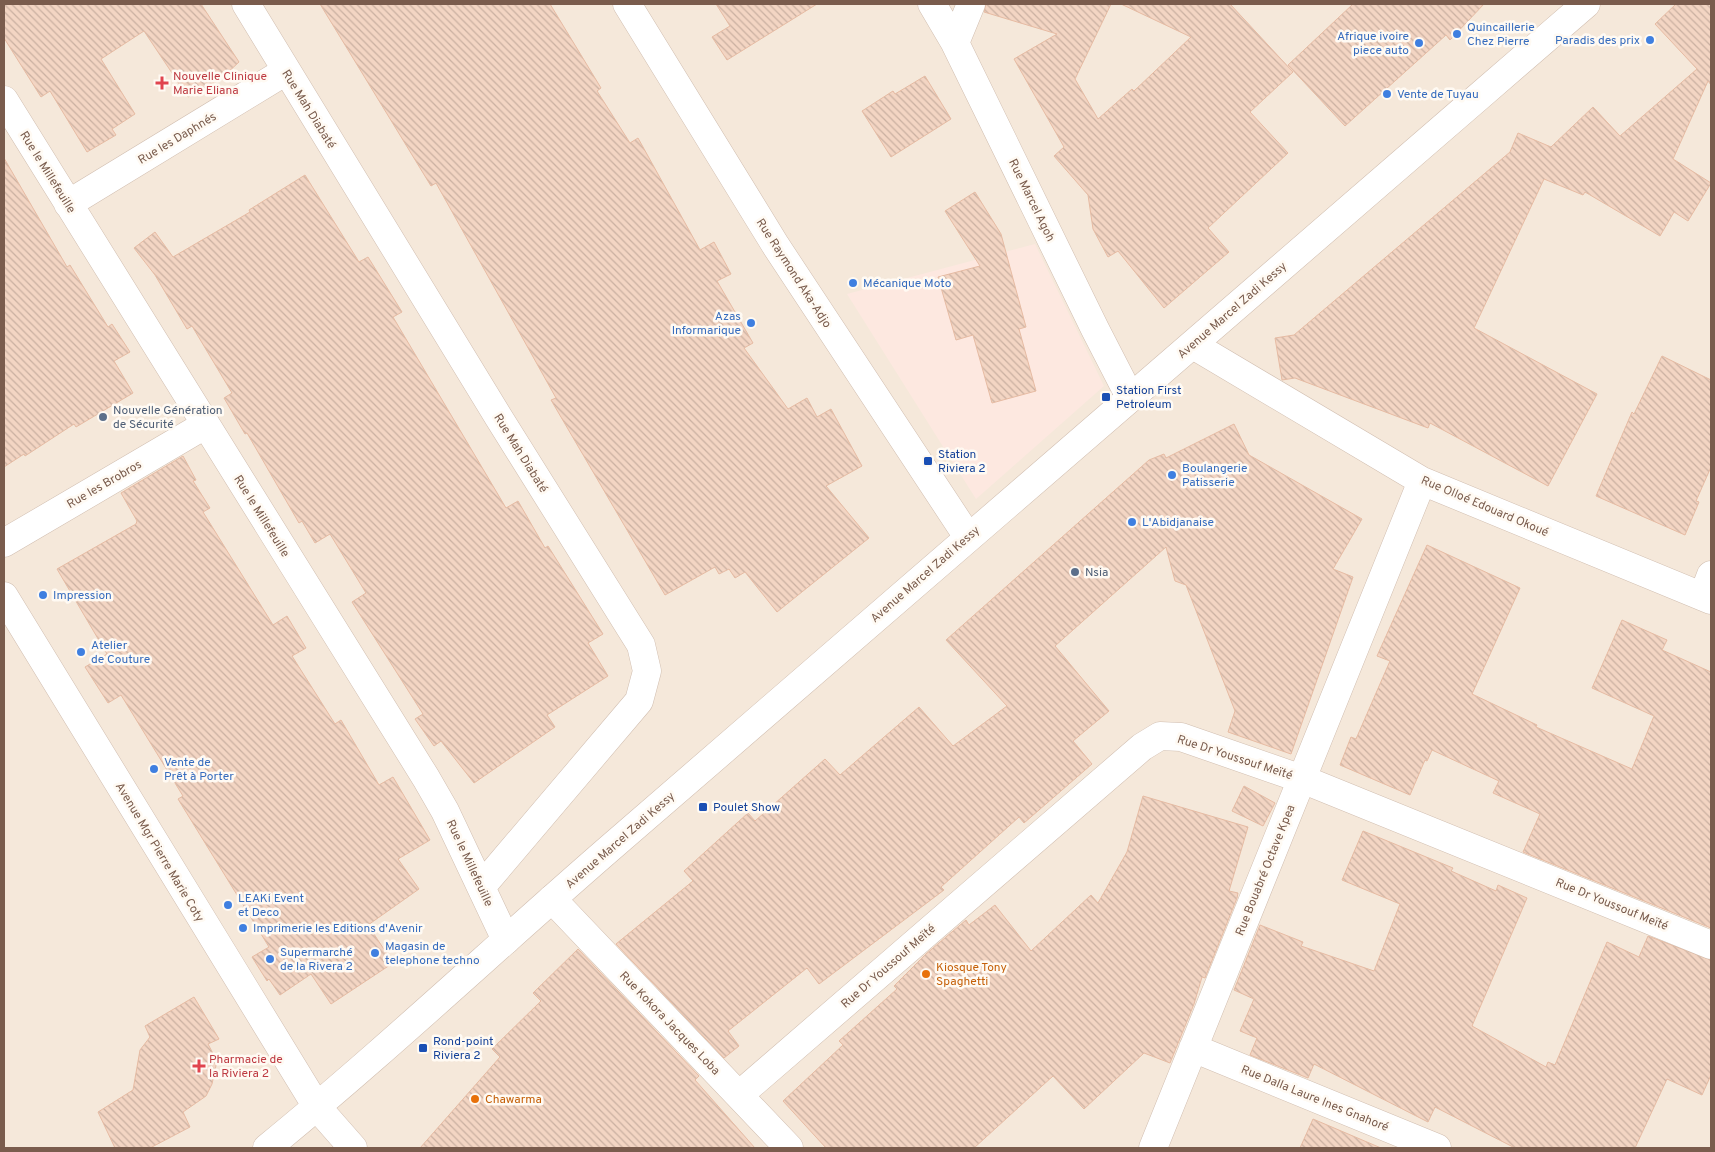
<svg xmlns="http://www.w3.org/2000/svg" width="1715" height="1152" viewBox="0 0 1715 1152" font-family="Overpass,sans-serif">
  <defs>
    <pattern id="building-back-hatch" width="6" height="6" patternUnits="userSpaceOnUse" patternTransform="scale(1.25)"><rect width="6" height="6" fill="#f3d5c3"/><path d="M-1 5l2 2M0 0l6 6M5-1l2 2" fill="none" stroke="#cab0a1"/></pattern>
  </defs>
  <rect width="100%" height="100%" fill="#fdf6ec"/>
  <path fill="#f5e8da" d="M 4,4 L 1711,4 L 1711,1148 L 4,1148 Z"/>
  <path fill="#fde8e0" d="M 1035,244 L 1104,386 L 976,499 L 847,294 Z"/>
  <path fill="url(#building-back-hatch)" stroke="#e6bba3" d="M 4,4 L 201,4 L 239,62 L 224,76 L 188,97 L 144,31 L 101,59 L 135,114 L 112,129 L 116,135 L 87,152 L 50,91 L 41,97 L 4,38 Z
    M 320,4 L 550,4 L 601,88 L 597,91 L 630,143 L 638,138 L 700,250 L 714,242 L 731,274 L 717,281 L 753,343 L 744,348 L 788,409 L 807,398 L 817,417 L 831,409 L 862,466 L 826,486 L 869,538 L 777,612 L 745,572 L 735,578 L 729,569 L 719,574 L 715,567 L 665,595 L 551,400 L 556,398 L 436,183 L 431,186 Z
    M 716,4 L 817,4 L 727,60 L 712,37 L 730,26 Z
    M 986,4 L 1111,4 L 1075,79 L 1098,119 L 1132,89 L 1134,91 L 1191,37 L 1121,4 L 1230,4 L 1293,72 L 1250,112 L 1288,153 L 1208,228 L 1229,252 L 1164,308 L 1118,251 L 1108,257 L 1093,229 L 1088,195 L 1054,156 L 1064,147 L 1014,59 L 1057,34 L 984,12 Z
    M 1353,4 L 1484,4 L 1450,40 L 1446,35 L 1345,126 L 1288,65 Z
    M 1676,4 L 1711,4 L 1711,85 L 1708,81 L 1673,159 L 1711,183 L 1688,221 L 1674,212 L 1660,236 L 1585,192 L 1583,195 L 1544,179 L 1474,328 L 1597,394 L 1548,486 L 1430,423 L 1428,428 L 1295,378 L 1282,380 L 1275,338 L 1294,335 L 1510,152 L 1518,133 L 1551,147 L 1593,107 L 1620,136 L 1697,69 L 1655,24 Z
    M 925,76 L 951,119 L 891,157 L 862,111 L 893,91 L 895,94 Z
    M 4,158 L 67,267 L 70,265 L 108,327 L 112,324 L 130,352 L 114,361 L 133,393 L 76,427 L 74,424 L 25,456 L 24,454 L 4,467 Z
    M 305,175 L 359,262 L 368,257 L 402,312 L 393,317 L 506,508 L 518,501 L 545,548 L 548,546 L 603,634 L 588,643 L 608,676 L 547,715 L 555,727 L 474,783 L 441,741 L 434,746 L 415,719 L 423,714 L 352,602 L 366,593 L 330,534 L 315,543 L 302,521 L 299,523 L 247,433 L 245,434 L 224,398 L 232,393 L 192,326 L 187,329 L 155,275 L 134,248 L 155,232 L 173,257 L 250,212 L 249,210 Z
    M 975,192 L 1001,234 L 1026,327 L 1019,329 L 1036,391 L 992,403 L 973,335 L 956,340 L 938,277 L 980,266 L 945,211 Z
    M 1662,356 L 1711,380 L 1711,467 L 1696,501 L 1699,502 L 1685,535 L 1596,496 L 1632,412 L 1634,414 Z
    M 1234,424 L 1249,455 L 1362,519 L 1333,569 L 1353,577 L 1291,754 L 1228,732 L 1235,711 L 1186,585 L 1175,581 L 1166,547 L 1055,646 L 1109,711 L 1073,741 L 1092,764 L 1024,823 L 1019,817 L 941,887 L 944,890 L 819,984 L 807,968 L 728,1031 L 739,1046 L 724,1058 L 616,944 L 693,881 L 684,871 L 748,813 L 755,821 L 825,759 L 840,775 L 919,707 L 953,746 L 1007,706 L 946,640 L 1149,460 L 1164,454 L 1166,458 Z
    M 183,456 L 196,480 L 193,481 L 210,508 L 203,512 L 273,625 L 287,616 L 306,648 L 292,656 L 335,724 L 341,720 L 379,785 L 393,777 L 430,840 L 398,859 L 419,889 L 368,925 L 393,963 L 331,1004 L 311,974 L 280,995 L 269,979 L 267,981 L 252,957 L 269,947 L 178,799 L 183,796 L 121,695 L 108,703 L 85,667 L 107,654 L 57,569 L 136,524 L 137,521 L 121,493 Z
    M 1427,545 L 1520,588 L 1472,694 L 1537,725 L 1536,727 L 1632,769 L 1654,716 L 1592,688 L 1622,620 L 1667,640 L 1662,650 L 1711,672 L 1711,928 L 1523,852 L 1540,814 L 1493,793 L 1499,781 L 1432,750 L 1427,761 L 1425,760 L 1410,795 L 1340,765 L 1351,737 L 1356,739 L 1390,661 L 1377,656 Z
    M 1244,786 L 1275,803 L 1263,826 L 1232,811 Z
    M 1143,796 L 1248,827 L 1229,891 L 1238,893 L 1237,898 L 1205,978 L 1202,977 L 1194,1004 L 1170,1063 L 1144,1053 L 1084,1109 L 1053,1076 L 974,1148 L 826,1148 L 783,1101 L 843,1045 L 839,1041 L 897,989 L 894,986 L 926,954 L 966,920 L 969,925 L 995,905 L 1031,951 L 1091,895 L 1098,903 L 1127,852 Z
    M 1363,831 L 1453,868 L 1451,871 L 1496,891 L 1498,885 L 1527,898 L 1472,1026 L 1546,1067 L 1548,1062 L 1555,1065 L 1607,942 L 1639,957 L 1648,936 L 1711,960 L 1711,1075 L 1702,1095 L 1667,1079 L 1635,1148 L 1515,1148 L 1435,1107 L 1428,1122 L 1314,1064 L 1308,1078 L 1250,1055 L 1257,1038 L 1240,1031 L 1254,999 L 1234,990 L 1260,925 L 1303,942 L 1301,946 L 1374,971 L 1400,904 L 1342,880 Z
    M 578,949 L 699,1076 L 695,1080 L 755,1148 L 420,1148 L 500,1057 L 492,1049 L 541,1001 L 533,993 Z
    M 194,997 L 219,1039 L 208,1044 L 217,1061 L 212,1084 L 206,1096 L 183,1112 L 190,1127 L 150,1148 L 115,1148 L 98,1112 L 133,1090 L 140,1050 L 150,1037 L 145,1026 Z
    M 1313,1119 L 1381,1148 L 1300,1148 Z"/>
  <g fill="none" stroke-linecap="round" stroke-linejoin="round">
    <defs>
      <path id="minor" d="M 246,4 L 499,418 L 641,645 L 647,671 L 639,701 L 482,886
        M 627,4 L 776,246 L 968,537
        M 932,4 L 955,43 L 1095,329 L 1130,397
        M 955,43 L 971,4
        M 4,100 L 426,778 L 445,811 L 506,940
        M 68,204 L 286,71
        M 1193,345 L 1422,481 L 1711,600
        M 4,543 L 205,425
        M 1703,596 L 1711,575
        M 552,899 L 789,1148
        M 1193,1048 L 1437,1148
        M 739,1095 L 1142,747 L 1160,736 L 1181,737 L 1302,779 L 1711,945
        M 1153,1148 L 1422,481"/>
      <path id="tertiary" d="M 4,596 L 317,1107 L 353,1148
        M 267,1148 C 387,1050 500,943 617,842 C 941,563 1263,283 1586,4"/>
    </defs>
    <use href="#minor" stroke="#d1beb0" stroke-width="29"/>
    <use href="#tertiary" stroke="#d1beb0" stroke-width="29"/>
    <use href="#minor" stroke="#fff" stroke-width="28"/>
    <use href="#tertiary" stroke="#fff" stroke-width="28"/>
  </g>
  <g fill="#3f7fe0" stroke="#fffaf3" stroke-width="2">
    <circle cx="1457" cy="34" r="5"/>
    <circle cx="1650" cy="40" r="5"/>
    <circle cx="1419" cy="43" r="5"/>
    <circle cx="1387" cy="94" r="5"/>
    <circle cx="853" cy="283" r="5"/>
    <circle cx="751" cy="323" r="5"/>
    <circle cx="1172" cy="475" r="5"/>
    <circle cx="1132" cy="522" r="5"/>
    <circle cx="43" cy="595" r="5"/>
    <circle cx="81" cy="652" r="5"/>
    <circle cx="154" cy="769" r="5"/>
    <circle cx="228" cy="905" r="5"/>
    <circle cx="243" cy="928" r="5"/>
    <circle cx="375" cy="953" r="5"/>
    <circle cx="270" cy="959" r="5"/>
  </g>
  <g fill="#e0444e" stroke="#fffaf3" stroke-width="2">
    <path d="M159.5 75.5h5v5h5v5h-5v5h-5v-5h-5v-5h5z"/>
    <path d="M196.5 1058.5h5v5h5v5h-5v5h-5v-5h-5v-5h5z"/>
  </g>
  <g fill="#1a4fb4" stroke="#fffaf3" stroke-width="2">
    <rect x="1101" y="392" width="10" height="10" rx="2.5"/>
    <rect x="923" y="456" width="10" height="10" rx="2.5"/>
    <rect x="698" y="802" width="10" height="10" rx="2.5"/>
    <rect x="418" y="1043" width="10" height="10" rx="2.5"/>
  </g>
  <g fill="#5c6f8a" stroke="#fffaf3" stroke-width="2">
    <circle cx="103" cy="417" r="5"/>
    <circle cx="1075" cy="572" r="5"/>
  </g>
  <g fill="#e8710a" stroke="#fffaf3" stroke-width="2">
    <circle cx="926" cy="974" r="5"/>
    <circle cx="475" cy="1099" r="5"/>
  </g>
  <g text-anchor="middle" stroke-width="5" stroke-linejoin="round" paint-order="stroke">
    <g font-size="12" fill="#366cbe" stroke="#fffaf3" text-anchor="start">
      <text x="1467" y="31">Quincaillerie<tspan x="1467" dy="14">Chez Pierre</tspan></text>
      <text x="1409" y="40" text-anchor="end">Afrique ivoire<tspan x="1409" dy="14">piece auto</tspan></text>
      <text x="1640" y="44" text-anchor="end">Paradis des prix</text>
      <text x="1397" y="98">Vente de Tuyau</text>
      <text x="863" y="287">Mécanique Moto</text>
      <text x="741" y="320" text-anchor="end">Azas<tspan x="741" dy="14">Informarique</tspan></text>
      <text x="1182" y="472">Boulangerie<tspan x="1182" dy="14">Patisserie</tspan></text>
      <text x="1142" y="526">L'Abidjanaise</text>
      <text x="53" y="599">Impression</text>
      <text x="91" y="649">Atelier<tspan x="91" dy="14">de Couture</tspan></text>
      <text x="164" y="766">Vente de<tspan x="164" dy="14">Prêt à Porter</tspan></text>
      <text x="238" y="902">LEAKi Event<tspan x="238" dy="14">et Deco</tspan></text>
      <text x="253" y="932">Imprimerie les Editions d'Avenir</text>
      <text x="385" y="950">Magasin de<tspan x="385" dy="14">telephone techno</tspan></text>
      <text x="280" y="956">Supermarché<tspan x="280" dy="14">de la Rivera 2</tspan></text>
    </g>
    <g font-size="12" fill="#be3a42" stroke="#fffaf3" text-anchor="start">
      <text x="173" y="80">Nouvelle Clinique<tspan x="173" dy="14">Marie Eliana</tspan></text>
      <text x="209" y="1063">Pharmacie de<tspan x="209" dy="14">la Riviera 2</tspan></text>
    </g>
    <g font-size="12" fill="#7a5c4d" stroke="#fffaf3">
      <text transform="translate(309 109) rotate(58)" y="4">Rue Mah Diabaté</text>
      <text transform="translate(177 138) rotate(-31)" y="4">Rue les Daphnés</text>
      <text transform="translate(48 172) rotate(58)" y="4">Rue le Millefeuille</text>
      <text transform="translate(1032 200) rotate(64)" y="4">Rue Marcel Agoh</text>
      <text transform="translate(794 273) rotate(57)" y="4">Rue Raymond Aka-Adjo</text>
      <text transform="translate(1232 310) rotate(-41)" y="4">Avenue Marcel Zadi Kessy</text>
      <text transform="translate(521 453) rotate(58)" y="4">Rue Mah Diabaté</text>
      <text transform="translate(104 484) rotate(-30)" y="4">Rue les Brobros</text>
      <text transform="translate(1485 506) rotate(23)" y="4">Rue Olloé Edouard Okoué</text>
      <text transform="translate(262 516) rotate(58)" y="4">Rue le Millefeuille</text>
      <text transform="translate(925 574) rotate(-41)" y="4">Avenue Marcel Zadi Kessy</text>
      <text transform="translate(1235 757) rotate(18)" y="4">Rue Dr Youssouf Meïté</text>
      <text transform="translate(620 840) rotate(-41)" y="4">Avenue Marcel Zadi Kessy</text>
      <text transform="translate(160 852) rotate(59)" y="4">Avenue Mgr Pierre Marie Coty</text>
      <text transform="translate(470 863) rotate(65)" y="4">Rue le Millefeuille</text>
      <text transform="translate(1265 870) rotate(-68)" y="4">Rue Bouabré Octave Kpea</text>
      <text transform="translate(1612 904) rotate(22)" y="4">Rue Dr Youssouf Meïté</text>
      <text transform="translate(888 966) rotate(-41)" y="4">Rue Dr Youssouf Meïté</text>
      <text transform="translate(670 1023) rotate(46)" y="4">Rue Kokora Jacques Loba</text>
      <text transform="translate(1315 1098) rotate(22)" y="4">Rue Dalla Laure Ines Gnahoré</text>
    </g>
    <g font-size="12" fill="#164399" stroke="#fffaf3" text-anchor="start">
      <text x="1116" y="394">Station First<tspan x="1116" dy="14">Petroleum</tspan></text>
      <text x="938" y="458">Station<tspan x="938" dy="14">Riviera 2</tspan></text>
      <text x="713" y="811">Poulet Show</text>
      <text x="433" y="1045">Rond-point<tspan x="433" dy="14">Riviera 2</tspan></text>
    </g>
    <g font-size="12" fill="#4e5e75" stroke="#fffaf3" text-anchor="start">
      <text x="113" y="414">Nouvelle Génération<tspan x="113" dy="14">de Sécurité</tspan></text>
      <text x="1085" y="576">Nsia</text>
    </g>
    <g font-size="12" fill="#c56008" stroke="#fffaf3" text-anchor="start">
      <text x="936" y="971">Kiosque Tony<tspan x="936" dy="14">Spaghetti</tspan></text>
      <text x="485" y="1103">Chawarma</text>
    </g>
  </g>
  <rect width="1715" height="1152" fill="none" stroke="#7a5c4d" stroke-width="10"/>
</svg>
